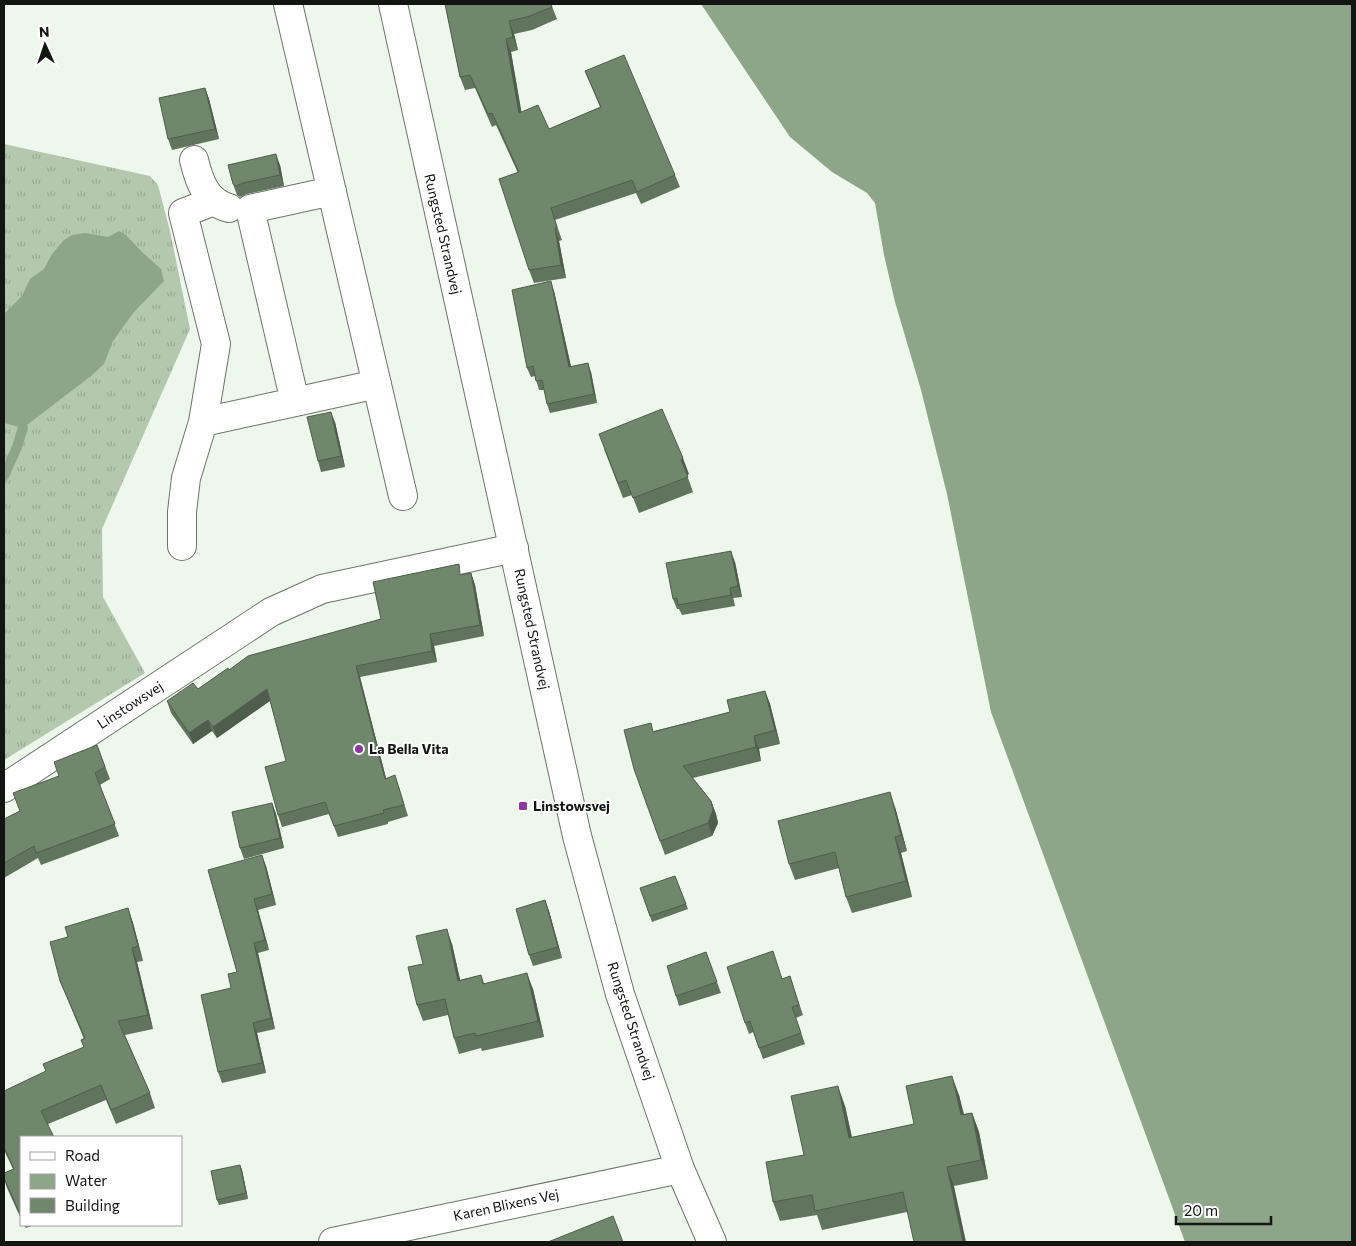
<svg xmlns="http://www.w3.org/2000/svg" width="1356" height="1246" viewBox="0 0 1356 1246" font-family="Commissioner,sans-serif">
  <defs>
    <pattern id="grass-tufts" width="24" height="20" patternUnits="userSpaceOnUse" patternTransform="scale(1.25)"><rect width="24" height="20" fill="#b3c8ae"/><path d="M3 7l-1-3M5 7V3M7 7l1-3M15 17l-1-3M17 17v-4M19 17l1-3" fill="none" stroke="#99ab95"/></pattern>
  </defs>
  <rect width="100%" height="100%" fill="#edf7eb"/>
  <path fill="url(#grass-tufts)" d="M 4,144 L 150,176 L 158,185 L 170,231 L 190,329 L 102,529 L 103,597 L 145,673 L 4,760 Z"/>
  <path fill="#8fa58a" d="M 701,4 L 1352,4 L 1352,1242 L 1185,1242 L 991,712 L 947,494 L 921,390 L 895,302 L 884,255 L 875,203 L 867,193 L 832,172 L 790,137 Z
    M 119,231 L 126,235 L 142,252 L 161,269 L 164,281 L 134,312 L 113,341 L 104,364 L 91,376 L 23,428 L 4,423 L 4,314 L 22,296 L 30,279 L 44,269 L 52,254 L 64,240 L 72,235 L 85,233 L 108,237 Z"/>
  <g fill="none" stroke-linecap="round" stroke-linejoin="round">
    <path stroke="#8fa58a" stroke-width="10" d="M 4,476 L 17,447 L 23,428"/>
    <defs>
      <path id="minor" d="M 288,4 L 403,496
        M 194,160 C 199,181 206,202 229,208
        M 332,191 L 250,209 L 295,402 L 377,384
        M 203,422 L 216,344 L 183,213 L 214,201
        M 182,546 L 182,512 L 186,478 L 203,422 L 295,402
        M 4,788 L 271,612 L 322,589 L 514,548
        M 333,1242 L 680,1169"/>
      <path id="major" d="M 393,4 L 577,836 L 620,994 L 680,1169 L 712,1242"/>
    </defs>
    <use href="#minor" stroke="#6c7469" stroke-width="30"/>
    <use href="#major" stroke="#6c7469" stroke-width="30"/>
    <use href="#minor" stroke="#fff" stroke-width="28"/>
    <use href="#major" stroke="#fff" stroke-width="28"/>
  </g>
  <path fill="#61745e" d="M 445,4 L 551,4 L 557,19 L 532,30 L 514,34 L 518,50 L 511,52 L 521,112 L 549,129 L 600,107 L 585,71 L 675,175 L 680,187 L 641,204 L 636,193 L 555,220 L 562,240 L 559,241 L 566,278 L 534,283 L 529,270 L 518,173 L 496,125 L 492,127 L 475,88 L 465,90 L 460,77 Z
    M 205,88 L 209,99 L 219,139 L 172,150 L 168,139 Z
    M 280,165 L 284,186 L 247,194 L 240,197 L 237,195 L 233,184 Z
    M 554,291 L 571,366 L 591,372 L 597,403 L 550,413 L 547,404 L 544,390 L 539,390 L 535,376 L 531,377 L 527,368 Z
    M 335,422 L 345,467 L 321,472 L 318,461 Z
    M 604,449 L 689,474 L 687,475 L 693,492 L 639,513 L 632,495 L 623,498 Z
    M 735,562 L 742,597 L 733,598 L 735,606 L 682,615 L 679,609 L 677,609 L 673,599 Z
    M 471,573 L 475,585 L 484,636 L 434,646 L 437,662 L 360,677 L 386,778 L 399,787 L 408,816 L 388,822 L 388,824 L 338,837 L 329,814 L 282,827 L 278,815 L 286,761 L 270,701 L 217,738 L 212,731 L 193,744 L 171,713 L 167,701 L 198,689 L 229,670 L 381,619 L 463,575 Z
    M 765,691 L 770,704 L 780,744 L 759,749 L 761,761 L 693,778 L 711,801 L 716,814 L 718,823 L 712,836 L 665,855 L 634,769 L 654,731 L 730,712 Z
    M 97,745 L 110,779 L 100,785 L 119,836 L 41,865 L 38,858 L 4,878 L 4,819 L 20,811 L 59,776 Z
    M 272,803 L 276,814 L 284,848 L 244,859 L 240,848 Z
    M 895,807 L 907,851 L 901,853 L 912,897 L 852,913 L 846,897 L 839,868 L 795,880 L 789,864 Z
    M 266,866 L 276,905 L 258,910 L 269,950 L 258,953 L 275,1029 L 257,1033 L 266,1073 L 222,1083 L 218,1072 L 231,988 L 237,972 L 208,870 Z
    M 675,876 L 688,909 L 652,922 L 640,888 Z
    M 545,900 L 549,911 L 562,958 L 533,966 L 529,955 Z
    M 128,908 L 133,923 L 143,961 L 137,962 L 153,1029 L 125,1035 L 150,1093 L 155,1108 L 116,1124 L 106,1100 L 48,1124 L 21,1137 L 21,1219 L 7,1188 L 4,1179 L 4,1173 L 13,1169 L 4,1150 L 4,1091 L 46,1072 L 84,1047 L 81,1040 L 84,1039 L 60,981 L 68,937 Z
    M 452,944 L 460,980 L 481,975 L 484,983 L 533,989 L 544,1037 L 482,1051 L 481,1048 L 459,1054 L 454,1038 L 448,1015 L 423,1021 L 417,1005 L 423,964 Z
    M 706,952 L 721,993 L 679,1006 L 676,996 Z
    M 790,976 L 803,1015 L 796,1018 L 805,1044 L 763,1059 L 753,1032 L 749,1034 L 745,1023 L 782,979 Z
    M 959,1095 L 964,1114 L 972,1113 L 979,1132 L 988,1179 L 954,1186 L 907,1212 L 822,1230 L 817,1215 L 780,1221 L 773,1202 L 804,1155 L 845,1106 L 852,1137 L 914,1124 Z
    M 240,1165 L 242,1170 L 248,1199 L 219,1205 L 217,1200 Z
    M 24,1225 L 34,1225 L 26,1228 Z"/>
  <path fill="#4f5e4c" d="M 509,21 L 514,34 L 518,50 L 513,37 Z
    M 506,39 L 511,52 L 524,126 L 519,113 Z
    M 205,88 L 209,99 L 219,139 L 215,129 Z
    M 276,154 L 280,165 L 284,186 L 280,175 Z
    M 555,228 L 559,241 L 566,278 L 561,265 Z
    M 551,281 L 554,291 L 573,376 L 569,367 Z
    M 588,363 L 591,372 L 597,403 L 594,394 Z
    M 331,412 L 335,422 L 345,467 L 341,456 Z
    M 683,458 L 689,474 L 687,475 L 681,460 Z
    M 731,551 L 735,562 L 742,597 L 738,586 Z
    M 471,573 L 475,585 L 484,636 L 480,625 Z
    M 730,588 L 733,598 L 735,606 L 731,595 Z
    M 430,634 L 434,646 L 437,662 L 432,651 Z
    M 356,666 L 360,677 L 389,790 L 385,779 Z
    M 267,689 L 271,700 L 217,738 L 213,727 Z
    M 765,691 L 770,704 L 780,744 L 775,730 Z
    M 208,720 L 212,731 L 193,744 L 189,733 Z
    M 754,736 L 759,749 L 761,761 L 756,747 Z
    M 890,792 L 895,807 L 907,851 L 901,835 Z
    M 711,801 L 716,814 L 718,823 L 712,836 L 708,823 Z
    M 272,803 L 276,814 L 284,848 L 280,838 Z
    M 895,837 L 901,853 L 912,897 L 906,881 Z
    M 262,855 L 266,866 L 276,905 L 272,894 Z
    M 254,899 L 258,910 L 269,950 L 265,940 Z
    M 545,900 L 549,911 L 562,958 L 558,947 Z
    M 128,908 L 133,923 L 143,961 L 138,946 Z
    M 447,929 L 452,944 L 464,997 L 458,981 Z
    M 254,943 L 258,953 L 275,1029 L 271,1018 Z
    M 132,948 L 137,962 L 153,1029 L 148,1015 Z
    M 527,973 L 533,989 L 544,1037 L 538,1021 Z
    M 253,1023 L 257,1033 L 266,1073 L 262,1063 Z
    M 952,1076 L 959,1095 L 968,1134 L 961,1115 Z
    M 838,1086 L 845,1106 L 856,1157 L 849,1138 Z
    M 972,1113 L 979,1132 L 988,1179 L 981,1160 Z
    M 240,1165 L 242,1170 L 248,1199 L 246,1193 Z
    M 947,1167 L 954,1186 L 966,1242 L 963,1242 Z"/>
  <path fill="#71876d" stroke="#4f5e4c" d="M 445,4 L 551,4 L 552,7 L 527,17 L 509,21 L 513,37 L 506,39 L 519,113 L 538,105 L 549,129 L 601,107 L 585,71 L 624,55 L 675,175 L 637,192 L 632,180 L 551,208 L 557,227 L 555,228 L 561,265 L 529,270 L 499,179 L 519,172 L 492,113 L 488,114 L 470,75 L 460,77 Z
    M 205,88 L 215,129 L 168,139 L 159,98 Z
    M 276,154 L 280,175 L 243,183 L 236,186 L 233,184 L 228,165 Z
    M 551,281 L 569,367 L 588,363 L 594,394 L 547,404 L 542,380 L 536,381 L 533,366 L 527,368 L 512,290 Z
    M 662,409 L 683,458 L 681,460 L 688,477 L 633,498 L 626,480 L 618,483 L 599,434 Z
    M 331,412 L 341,456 L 318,461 L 307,417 Z
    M 731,551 L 738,586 L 730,588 L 731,595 L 678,605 L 677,598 L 673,599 L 666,563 Z
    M 459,564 L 460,575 L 471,573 L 480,625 L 430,634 L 432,651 L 356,666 L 385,779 L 395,775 L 404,805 L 383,810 L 384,813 L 334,826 L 325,802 L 278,815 L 265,767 L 286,761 L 267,689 L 213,727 L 208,720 L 189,733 L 167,701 L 193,683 L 198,689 L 228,668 L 229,670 L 248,656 L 381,619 L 373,582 Z
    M 765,691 L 775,730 L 754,736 L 756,747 L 683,766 L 711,801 L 713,810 L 708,823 L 660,841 L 634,769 L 624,730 L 651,723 L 653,732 L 730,712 L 727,700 Z
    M 97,745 L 105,767 L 95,773 L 115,824 L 36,853 L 34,846 L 4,863 L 4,819 L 20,811 L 13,793 L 59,776 L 54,762 Z
    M 890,792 L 901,835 L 895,837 L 906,881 L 846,897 L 835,852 L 789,864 L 778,821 Z
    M 272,803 L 280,838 L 240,848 L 232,812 Z
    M 262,855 L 272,894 L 254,899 L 265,940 L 254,943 L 271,1018 L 253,1023 L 262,1063 L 218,1072 L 201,995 L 231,988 L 228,974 L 237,972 L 208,870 Z
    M 675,876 L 686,904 L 650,916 L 640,888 Z
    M 545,900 L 558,947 L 529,955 L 516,909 Z
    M 128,908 L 138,946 L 132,948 L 148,1015 L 118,1021 L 150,1093 L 111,1110 L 101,1085 L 41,1111 L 54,1137 L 21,1137 L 21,1214 L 20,1214 L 4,1178 L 4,1173 L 14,1169 L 4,1147 L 4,1091 L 46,1071 L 43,1064 L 84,1047 L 81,1040 L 85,1038 L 60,981 L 50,942 L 68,937 L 65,927 Z
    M 447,929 L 458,981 L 481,975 L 483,984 L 527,973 L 538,1021 L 476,1036 L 475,1033 L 454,1038 L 445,999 L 417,1005 L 408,967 L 423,964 L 416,936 Z
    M 773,951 L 782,979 L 790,976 L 799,1005 L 792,1007 L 801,1033 L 759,1048 L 750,1021 L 745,1023 L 727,967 Z
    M 706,952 L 717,982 L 676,996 L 667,966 Z
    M 952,1076 L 961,1115 L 972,1113 L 981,1160 L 947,1167 L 963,1242 L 914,1242 L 903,1192 L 815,1211 L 812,1195 L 773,1202 L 766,1162 L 804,1155 L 791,1096 L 838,1086 L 849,1138 L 914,1124 L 906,1086 Z
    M 240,1165 L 246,1193 L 217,1200 L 211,1171 Z
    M 613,1216 L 623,1242 L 548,1242 Z"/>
  <g fill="#8e36a2" stroke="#fff" stroke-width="2">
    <circle cx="359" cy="749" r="5"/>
    <rect x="518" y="801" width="10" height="10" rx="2.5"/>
  </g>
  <g text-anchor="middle" stroke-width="4" stroke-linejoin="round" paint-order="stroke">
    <g font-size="14" fill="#121511" stroke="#fff">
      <text transform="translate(443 234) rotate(77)" y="5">Rungsted Strandvej</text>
      <text transform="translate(532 629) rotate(78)" y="5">Rungsted Strandvej</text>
      <text transform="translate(130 705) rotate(-33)" y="5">Linstowsvej</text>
      <text transform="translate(631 1021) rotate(72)" y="5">Rungsted Strandvej</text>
      <text transform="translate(506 1205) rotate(-12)" y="5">Karen Blixens Vej</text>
    </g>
    <g font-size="14" font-weight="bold" fill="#121511" stroke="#fff" text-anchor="start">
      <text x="369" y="754">La Bella Vita</text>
      <text x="533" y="811">Linstowsvej</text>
    </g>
  </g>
  <rect width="1356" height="1246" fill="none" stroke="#121511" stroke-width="10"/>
  <rect x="20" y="1136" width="162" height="90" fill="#ffffff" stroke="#a0a1a0"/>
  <rect x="30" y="1152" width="25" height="8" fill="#ffffff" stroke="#a0a1a0"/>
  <text x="65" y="1161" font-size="15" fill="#121511">Road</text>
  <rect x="30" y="1174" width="25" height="15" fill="#8fa58a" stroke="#a0a1a0"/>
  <text x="65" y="1186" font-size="15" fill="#121511">Water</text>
  <rect x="30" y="1198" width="25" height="15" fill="#71876d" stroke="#a0a1a0"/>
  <text x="65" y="1211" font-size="15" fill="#121511">Building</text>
  <g transform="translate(45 45) rotate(357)" stroke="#ffffff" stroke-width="4" paint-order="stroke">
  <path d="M0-4L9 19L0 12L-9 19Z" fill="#121511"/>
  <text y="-8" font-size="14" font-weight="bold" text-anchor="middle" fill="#121511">N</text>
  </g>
  <path d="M1176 1216v8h95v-8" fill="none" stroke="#121511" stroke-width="2.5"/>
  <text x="1184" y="1216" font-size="15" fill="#121511" stroke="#ffffff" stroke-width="4" paint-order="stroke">20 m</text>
</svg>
